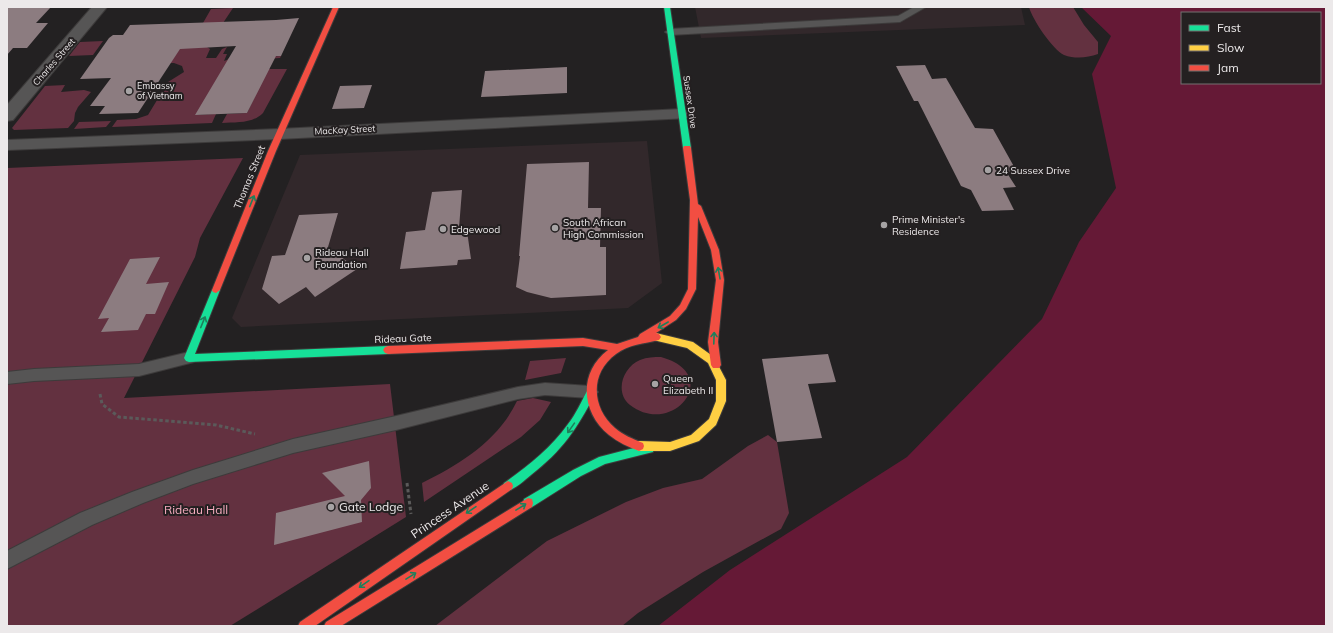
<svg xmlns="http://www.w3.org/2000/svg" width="1333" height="633" viewBox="0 0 1333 633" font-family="Mulish,sans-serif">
  <rect width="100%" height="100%" fill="#232122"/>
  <path fill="#32282b" d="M 695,7 L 1021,7 L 1025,25 L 701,38 Z
    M 647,141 L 662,283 L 628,308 L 241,327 L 232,318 L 300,155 Z"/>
  <path fill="#633140" d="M 1029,7 L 1073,7 L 1084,25 L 1098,42 L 1098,54 C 1087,58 1075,59 1064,55 C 1053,50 1032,19 1029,7 Z
    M 233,8 L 207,47 L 210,49 L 206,58 L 216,58 L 222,49 L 227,47 L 223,54 L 227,54 L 224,61 L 227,60 L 229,58 L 281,56 L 280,58 L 263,59 L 257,69 L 287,69 L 263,113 C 252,124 236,122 222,123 L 227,114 L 247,113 L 258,90 L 196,115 L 216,114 L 212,123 L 112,127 L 117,120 L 136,119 L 148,115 L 168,82 L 184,72 L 182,66 L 174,63 L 161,63 L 203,23 L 211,9 Z
    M 103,41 L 93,55 L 69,56 L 80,42 Z
    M 65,85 L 61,92 L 84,90 L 91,92 L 78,107 L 75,113 L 74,121 L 68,128 L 14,130 L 12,128 L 45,86 Z
    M 111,121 L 106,127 L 74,129 L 79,122 Z
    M 243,158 L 200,238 L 195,257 L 124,398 L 390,384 L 406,517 L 230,626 L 7,626 L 7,168 Z
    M 661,357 C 724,374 673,438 630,405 C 614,392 623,367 640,360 C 647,357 654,357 661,357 Z
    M 566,358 L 561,373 L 525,380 L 530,361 Z
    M 533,398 L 551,402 L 540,420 L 521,437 L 424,502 L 422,483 C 460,464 498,441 517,401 Z
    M 768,435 L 777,442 L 789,513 L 781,529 L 703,572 L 638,613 L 622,626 L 435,626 L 547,541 L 626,502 L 663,488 L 702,479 L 748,446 Z"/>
  <path fill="#651936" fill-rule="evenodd" d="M 1081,7 L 1326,7 L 1326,626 L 658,626 L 730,570 L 907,457 L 1042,319 L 1079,242 L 1116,188 L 1092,74 L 1111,36 ZM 1182,13 L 1320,13 L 1320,83 L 1182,83 Z"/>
  <path fill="#8c7c80" d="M 7,7 L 51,7 L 36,23 L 48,23 L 27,48 L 13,48 L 7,55 Z
    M 299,18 L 281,56 L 276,56 L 247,113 L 195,115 L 236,46 L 180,49 L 138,113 L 99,114 L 105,106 L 90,106 L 111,78 L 80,79 L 109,38 L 113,35 L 123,35 L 130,25 L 276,20 Z
    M 925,65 L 932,79 L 946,78 L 975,128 L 993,129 L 1017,172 L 1007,173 L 1016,187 L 1003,188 L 1014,210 L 982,211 L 971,190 L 961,186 L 918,101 L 914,101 L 896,66 Z
    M 567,67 L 567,93 L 481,97 L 485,71 Z
    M 372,85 L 364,108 L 332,109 L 340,86 Z
    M 589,162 L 588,208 L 601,208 L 600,247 L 606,247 L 606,295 L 551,298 L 527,292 L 516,287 L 520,256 L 519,256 L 527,164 Z
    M 462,190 L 459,228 L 461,228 L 461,232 L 467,231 L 471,259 L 458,260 L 457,265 L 400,269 L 406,232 L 425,230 L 432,192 Z
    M 338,213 L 328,247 L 357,269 L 315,297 L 306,287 L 279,304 L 262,289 L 272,256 L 285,255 L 299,215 Z
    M 160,257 L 146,284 L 169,282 L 155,314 L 146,314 L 138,330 L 101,332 L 109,318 L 98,319 L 130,259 Z
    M 828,354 L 836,382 L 808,384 L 822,438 L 777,442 L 762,359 Z
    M 369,461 L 371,488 L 361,500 L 362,522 L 274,545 L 276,513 L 345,496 L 322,473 Z"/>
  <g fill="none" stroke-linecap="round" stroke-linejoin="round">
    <defs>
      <path id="lane" d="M 914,7 L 926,7 L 900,22 L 670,35 L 665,32 L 670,29 L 898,16 Z
        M 189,352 L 194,354 L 196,358 L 194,362 L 139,376 L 34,381 L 7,384 L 7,372 L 34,369 L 139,364 Z
        M 545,383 L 590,386 L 595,388 L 598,392 L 595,396 L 590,398 L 545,395 L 518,399 L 396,430 L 293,453 L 193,484 L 143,503 L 92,525 L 7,569 L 7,551 L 80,513 L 132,492 L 193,470 L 293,439 L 396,416 L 518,387 Z"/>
      <path id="street" d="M 92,7 L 107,7 L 13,120 L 7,121 L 7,105 Z
        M 682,109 L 688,110 L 690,114 L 688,118 L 279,139 L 7,150 L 7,140 L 279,129 Z"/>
      <path id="fast" d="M 664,7 L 670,7 L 691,148 L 687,150 L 683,148 Z
        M 216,287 L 220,290 L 195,354 L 388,346 L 391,347 L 393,350 L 391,353 L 388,354 L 189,362 L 186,361 L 184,358 L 212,290 Z
        M 590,390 L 593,391 L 595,394 C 577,429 562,451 531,475 C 524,481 516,488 508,491 L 504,489 L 503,486 L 504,483 C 528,466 551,448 568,424 C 576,414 581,402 587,391 Z
        M 649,444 L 653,446 L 654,449 L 653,452 L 605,464 L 581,476 L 532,507 L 528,508 L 524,507 L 523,503 L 524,499 L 573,470 L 599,457 Z"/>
      <path id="slow" d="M 656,333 L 693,342 L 714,357 L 726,380 L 726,401 L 716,425 L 699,441 L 670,451 L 639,451 L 635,449 L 634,446 L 635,443 L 639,441 L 670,442 L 691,435 L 709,419 L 716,401 L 716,380 L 708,363 L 687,348 L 653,340 L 651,337 L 653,334 Z"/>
      <path id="jam" d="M 333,7 L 339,7 L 276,151 L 220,290 L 216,293 L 213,292 L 212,290 L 268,151 Z
        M 684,146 L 690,146 L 691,148 L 698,204 L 701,206 L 719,250 L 724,280 L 718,342 L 721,365 L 719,368 L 713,368 L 711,365 L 708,342 L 716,280 L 711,250 L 698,217 L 696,289 L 686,309 L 676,320 L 656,333 L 659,334 L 661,337 L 659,340 C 644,344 629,344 616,354 C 589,374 592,408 615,428 C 623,435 633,439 643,443 L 644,446 L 643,449 L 639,451 C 628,447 618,442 609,435 C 581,412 578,373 608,350 L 583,346 L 388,354 L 385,353 L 383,350 L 385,347 L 388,346 L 583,338 L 617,344 L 638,337 L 640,334 L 670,316 L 680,305 L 688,289 L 690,200 L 683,148 Z
        M 508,481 L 512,483 L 513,486 L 512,489 L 315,626 L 298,626 L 300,622 Z
        M 528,498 L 532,499 L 533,503 L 532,507 L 341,626 L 324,626 L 326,622 Z"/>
    </defs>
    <use href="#lane" stroke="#3d3b3b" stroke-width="2"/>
    <use href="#street" stroke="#3d3b3b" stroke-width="2"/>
    <use href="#fast" stroke="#3d3b3b" stroke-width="2"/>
    <use href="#slow" stroke="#3d3b3b" stroke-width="2"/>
    <use href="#jam" stroke="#3d3b3b" stroke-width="2"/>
    <path stroke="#5b5a5a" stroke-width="3" stroke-dasharray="3.5 2.5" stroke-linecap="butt" d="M 100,394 L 102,404 L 119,417 L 216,425 L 255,434
      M 407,483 L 411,514"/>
    <use href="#lane" fill="#565555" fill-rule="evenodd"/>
    <use href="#street" fill="#565555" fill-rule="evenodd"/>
    <use href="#fast" fill="#16e098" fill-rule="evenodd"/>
    <use href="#slow" fill="#ffcf43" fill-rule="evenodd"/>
    <use href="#jam" fill="#f24e42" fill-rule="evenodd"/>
  </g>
  <defs><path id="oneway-shaft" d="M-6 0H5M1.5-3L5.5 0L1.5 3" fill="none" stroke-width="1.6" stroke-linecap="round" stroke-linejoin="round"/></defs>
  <g stroke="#1d805c">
    <use href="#oneway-shaft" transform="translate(252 201) rotate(-68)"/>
    <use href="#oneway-shaft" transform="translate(719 273) rotate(-100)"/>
    <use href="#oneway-shaft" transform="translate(203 322) rotate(-68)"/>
    <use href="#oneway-shaft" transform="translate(663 325) rotate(150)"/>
    <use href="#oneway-shaft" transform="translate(714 338) rotate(-88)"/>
    <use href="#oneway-shaft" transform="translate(571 428) rotate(125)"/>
    <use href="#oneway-shaft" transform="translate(521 507) rotate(-32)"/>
    <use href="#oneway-shaft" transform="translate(471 510) rotate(146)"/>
    <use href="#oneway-shaft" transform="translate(411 576) rotate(-32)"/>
    <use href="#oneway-shaft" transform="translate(364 584) rotate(145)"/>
  </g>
  <g fill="#a6a3a4" stroke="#242021" stroke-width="1.5">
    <circle cx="129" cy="91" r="4"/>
    <circle cx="988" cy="170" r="4"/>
    <circle cx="884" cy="225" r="4"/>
    <circle cx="555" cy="228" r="4"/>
    <circle cx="443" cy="229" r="4"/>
    <circle cx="307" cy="258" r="4"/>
    <circle cx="655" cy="384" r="4"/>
    <circle cx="331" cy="507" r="4"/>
  </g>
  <g text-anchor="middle" stroke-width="4" stroke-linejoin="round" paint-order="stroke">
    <g font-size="9" fill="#ece9ea" stroke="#242021">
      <text transform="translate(54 62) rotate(-49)" y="3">Charles Street</text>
      <text transform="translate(690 102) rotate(82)" y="3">Sussex Drive</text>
      <text transform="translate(345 130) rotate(-3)" y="3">MacKay Street</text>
    </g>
    <g font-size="9" fill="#ece9ea" stroke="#242021" text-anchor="start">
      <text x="137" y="89">Embassy<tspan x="137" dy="10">of Vietnam</tspan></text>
    </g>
    <g font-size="10" fill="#ece9ea" stroke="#242021" text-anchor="start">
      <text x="996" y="174">24 Sussex Drive</text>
      <text x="892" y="223">Prime Minister's<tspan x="892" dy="12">Residence</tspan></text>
      <text x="563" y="226">South African<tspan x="563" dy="12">High Commission</tspan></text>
      <text x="451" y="233">Edgewood</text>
      <text x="315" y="256">Rideau Hall<tspan x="315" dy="12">Foundation</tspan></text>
      <text x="663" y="382">Queen<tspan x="663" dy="12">Elizabeth II</tspan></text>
    </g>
    <g font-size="10" fill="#ece9ea" stroke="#242021">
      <text transform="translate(249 177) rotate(-68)" y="4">Thomas Street</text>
      <text transform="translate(403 338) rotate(-2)" y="4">Rideau Gate</text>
    </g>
    <g font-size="12" fill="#ece9ea" stroke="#242021" text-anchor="start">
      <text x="339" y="511">Gate Lodge</text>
    </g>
    <g font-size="12" fill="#f7adc0" stroke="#242021">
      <text x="196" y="514">Rideau Hall</text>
    </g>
    <g font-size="12" fill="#ece9ea" stroke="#242021">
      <text transform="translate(450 510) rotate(-34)" y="4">Princess Avenue</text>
    </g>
  </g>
  <rect width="1333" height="633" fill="none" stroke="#ece9ea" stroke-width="16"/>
  <rect x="1181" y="12" width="140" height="72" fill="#242021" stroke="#747071"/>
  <rect x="1189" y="25" width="20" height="6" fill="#16e098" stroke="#747071"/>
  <text x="1217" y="32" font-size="12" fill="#ece9ea">Fast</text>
  <rect x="1189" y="45" width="20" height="6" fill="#ffcf43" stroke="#747071"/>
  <text x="1217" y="52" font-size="12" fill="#ece9ea">Slow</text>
  <rect x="1189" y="65" width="20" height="6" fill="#f24e42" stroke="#747071"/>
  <text x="1217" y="72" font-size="12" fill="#ece9ea">Jam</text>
</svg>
